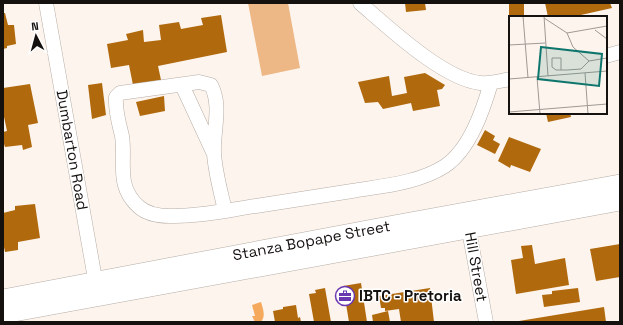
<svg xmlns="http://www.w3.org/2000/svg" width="623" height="325" viewBox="0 0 623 325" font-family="'Space Grotesk',sans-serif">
  <rect width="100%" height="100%" fill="#fdf4ed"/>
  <path fill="#edb886" d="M 248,3 L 288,3 L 300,68 L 262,76 Z"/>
  <path fill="#f4a95c" d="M 261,302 C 263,309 266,316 261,322 L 255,322 L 252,316 L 255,316 L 252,305 Z"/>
  <path fill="#b06a0d" d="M 405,3 L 425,3 L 426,10 L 406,12 Z
    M 509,3 L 524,3 L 524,17 L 509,17 Z
    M 545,3 L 610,3 L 612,8 L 572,17 L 548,17 Z
    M 3,13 L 5,13 L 8,25 L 14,25 L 16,44 L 7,46 L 7,48 L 3,49 Z
    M 221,15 L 227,52 L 158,66 L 161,80 L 133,85 L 129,65 L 111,68 L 107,44 L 128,40 L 126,34 L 143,30 L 144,42 L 161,40 L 159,25 L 179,22 L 181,29 L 203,25 L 201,18 Z
    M 425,73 L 445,85 L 442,89 L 437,90 L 440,106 L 413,111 L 411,103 L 383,109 L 378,102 L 365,103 L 358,82 L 389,76 L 392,96 L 407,93 L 404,77 Z
    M 102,83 L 106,115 L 92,119 L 88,85 Z
    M 30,84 L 38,123 L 28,125 L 32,147 L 23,150 L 22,145 L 5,147 L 3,141 L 3,132 L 7,131 L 3,112 L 3,88 Z
    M 164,96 L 165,111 L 140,116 L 136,102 Z
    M 546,113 L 570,113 L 571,117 L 548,122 Z
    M 485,130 L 495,136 L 493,140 L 500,144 L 495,154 L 477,145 Z
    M 509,137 L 541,149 L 530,172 L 511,165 L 510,168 L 498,161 Z
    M 35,204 L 40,238 L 18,242 L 18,250 L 5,252 L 3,242 L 3,213 L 15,210 L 15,206 Z
    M 620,244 L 620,277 L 596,281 L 590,249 Z
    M 532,245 L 535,264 L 565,258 L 569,285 L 516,294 L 511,260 L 523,258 L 521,246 Z
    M 361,283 L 367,322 L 349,322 L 343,286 Z
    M 325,288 L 331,322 L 314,322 L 309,294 L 316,293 L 315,290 Z
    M 430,288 L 434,322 L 401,322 L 399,309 L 385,311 L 385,308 L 381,308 L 379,296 Z
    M 578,288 L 580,302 L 544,307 L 542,295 L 552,294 L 552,291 Z
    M 296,305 L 298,318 L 300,317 L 301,322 L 275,322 L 273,311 L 283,309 L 283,307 Z
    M 604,307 L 606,322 L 519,322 L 519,321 Z
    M 388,311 L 390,322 L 373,322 L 372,315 Z"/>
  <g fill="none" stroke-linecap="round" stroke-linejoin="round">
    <defs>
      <path id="street" d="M 46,3 L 97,290
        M 360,3 C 388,27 443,79 480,83 C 490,84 500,81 510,79
        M 606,56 L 620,52
        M 182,85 L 213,152
        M 225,211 C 221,192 215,172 214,153 C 213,130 222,106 211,85 L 199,82 L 120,93 L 116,97 C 115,111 119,123 122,136 C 126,161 115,186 139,207 C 147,214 158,216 170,216 C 198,217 228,210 256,206 C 288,201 320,196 352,191 C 382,186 419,183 445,166 C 470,149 483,110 491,83
        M 467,220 L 486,322"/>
      <g id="secondary">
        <path id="s1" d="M 3,299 L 394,225 L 620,184"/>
        <path d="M 3,314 L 620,201"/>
      </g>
    </defs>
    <use href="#street" stroke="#b5ada6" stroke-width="15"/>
    <use href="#secondary" stroke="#b5ada6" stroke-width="20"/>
    <use href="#street" stroke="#fff" stroke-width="14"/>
    <use href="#secondary" stroke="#fff" stroke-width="19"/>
  </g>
  <defs>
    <symbol id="office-ring" viewBox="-11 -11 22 22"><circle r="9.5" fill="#fff" stroke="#6937af" stroke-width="1.5"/><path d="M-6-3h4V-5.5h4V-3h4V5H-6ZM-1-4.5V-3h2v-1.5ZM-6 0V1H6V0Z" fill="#6937af"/></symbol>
  </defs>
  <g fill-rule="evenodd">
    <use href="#office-ring" x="334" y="285" width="22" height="22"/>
  </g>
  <g text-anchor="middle" stroke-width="3" stroke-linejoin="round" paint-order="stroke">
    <g font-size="15" fill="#14110f" stroke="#fff">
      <text transform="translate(72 150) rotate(80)" y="5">Dumbarton Road</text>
      <text dy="5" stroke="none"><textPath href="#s1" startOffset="314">Stanza Bopape Street</textPath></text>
      <text transform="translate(476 267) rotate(80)" y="5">Hill Street</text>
    </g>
    <g font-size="15" font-weight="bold" fill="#14110f" stroke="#fff" text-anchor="start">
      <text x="359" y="301">IBTC - Pretoria</text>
    </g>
  </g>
  <g transform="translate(509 16)">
    <rect width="98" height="98" fill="#fdf4ed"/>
    <path fill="none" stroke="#a09994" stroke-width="1" d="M 14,0 L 19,62M 35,0 L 39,60M 35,2 L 58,17 L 64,31 L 80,45M 86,14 L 98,23M 58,17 L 98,10M 0,29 L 36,27M 80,45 L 98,42M 52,54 L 52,42 L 43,42 L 43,51 L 47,54 L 58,54 L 72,53 L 80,45M 76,57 L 79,98M 28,61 L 31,98M 0,63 L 98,55M 0,96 L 98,88"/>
    <path fill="#0f766e" fill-opacity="0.15" stroke="#0f766e" stroke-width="2" d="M 32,31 L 93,38 L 90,70 L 29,63 Z"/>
    <rect width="98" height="98" fill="none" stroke="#14110f" stroke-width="2"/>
  </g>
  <rect width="623" height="325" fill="none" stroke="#14110f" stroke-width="8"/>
  <g transform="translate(36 36) rotate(354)" stroke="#ffffff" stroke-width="3" paint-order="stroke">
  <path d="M0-3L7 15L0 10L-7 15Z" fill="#14110f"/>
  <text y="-6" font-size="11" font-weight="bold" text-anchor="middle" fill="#14110f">N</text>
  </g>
</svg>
